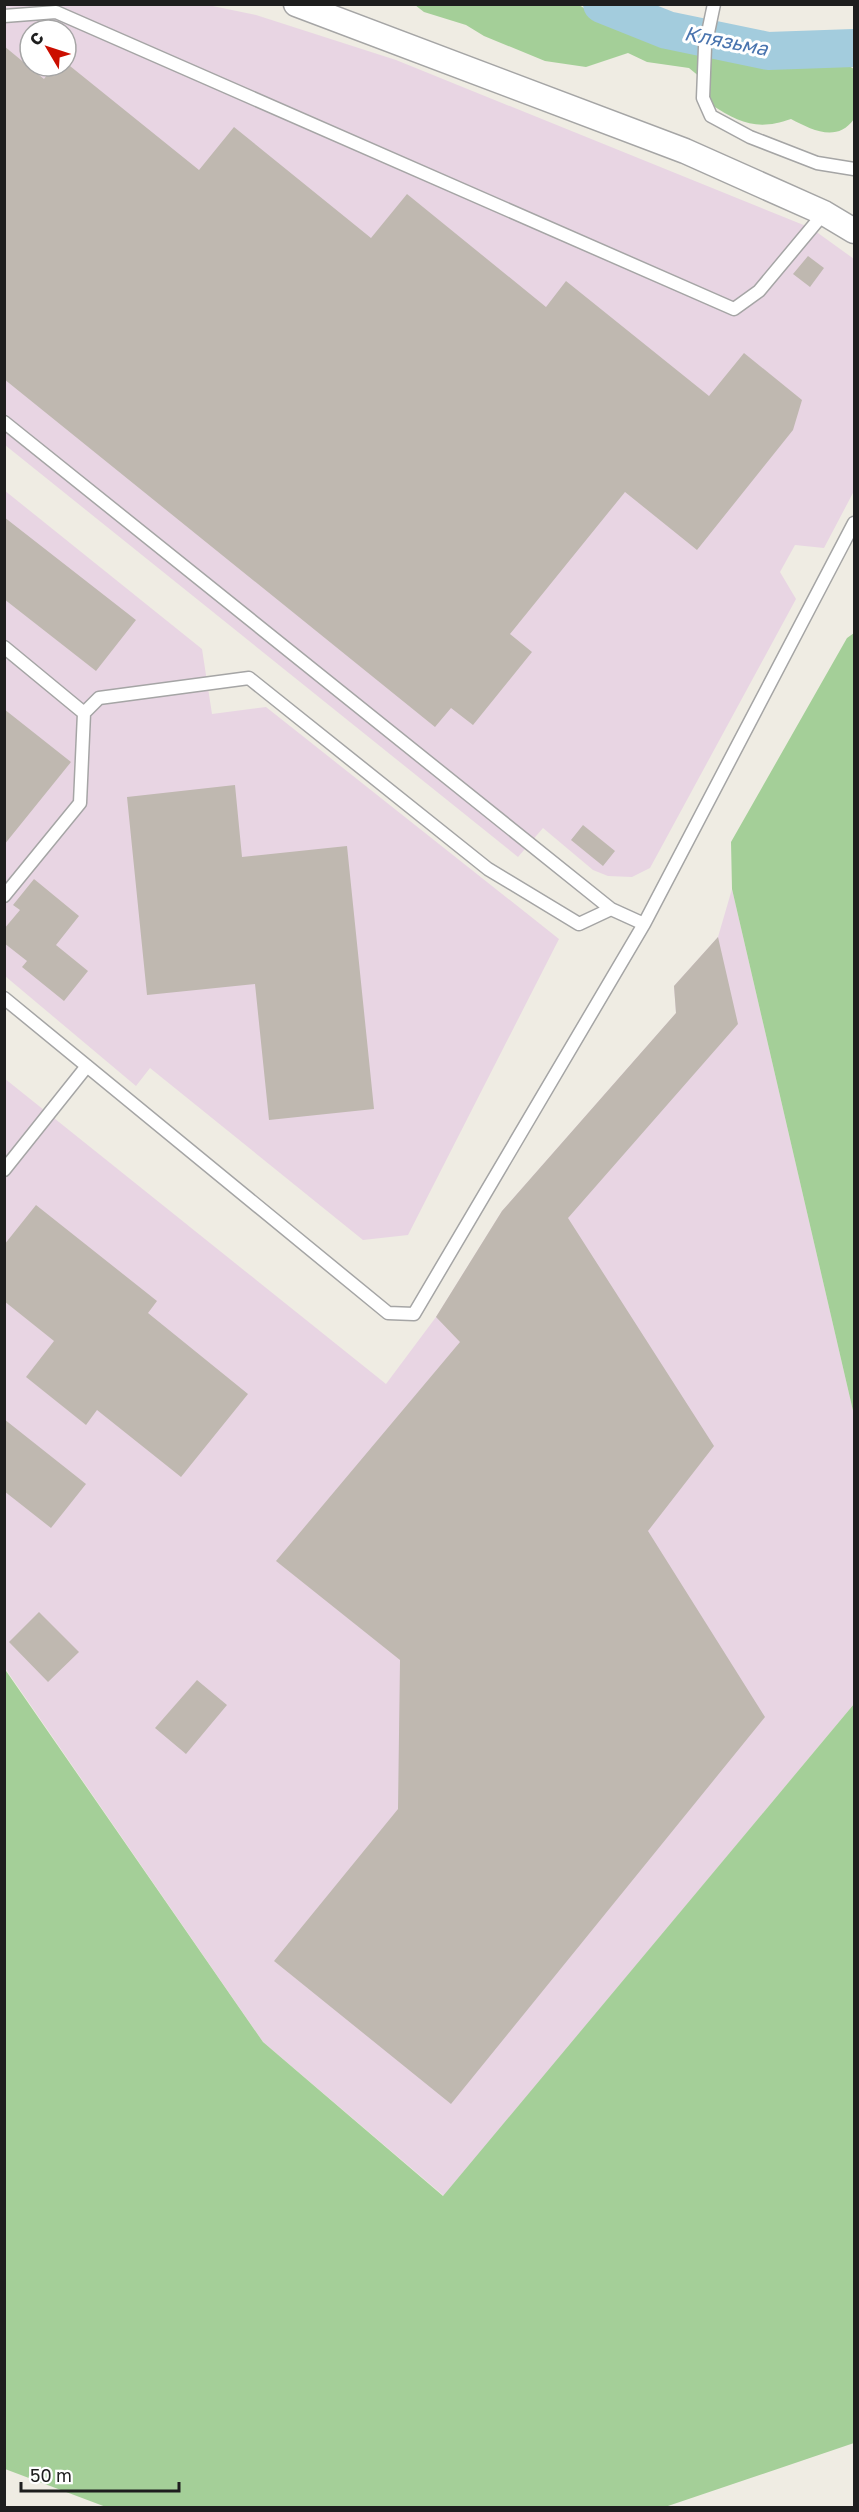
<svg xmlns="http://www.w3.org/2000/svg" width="859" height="2512" viewBox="0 0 859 2512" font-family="'Golos Text',sans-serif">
  <rect width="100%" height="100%" fill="#efece3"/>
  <path fill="#e8d5e3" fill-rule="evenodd" d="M 203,4 L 256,15 L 396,60 L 811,228 L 854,259 L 854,491 L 824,548 L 795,545 L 780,572 L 796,599 L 650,868 L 632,877 L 608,876 L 593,870 L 543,828 L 518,857 L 5,445 L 4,5 ZM 30,30 L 66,30 L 66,66 L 30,66 Z
    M 4,490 L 202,649 L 212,714 L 266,707 L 559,939 L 408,1235 L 363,1240 L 150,1068 L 136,1086 L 5,976 Z
    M 732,889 L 854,1415 L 854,1704 L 444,2196 L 263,2042 L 5,1668 L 4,1078 L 386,1384 L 436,1317 L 502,1211 L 676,1013 L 674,986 L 718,937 Z"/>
  <path fill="#a4cf98" d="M 415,5 L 579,5 L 603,20 L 645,39 L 705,47 L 744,59 L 844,63 L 854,69 L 854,119 C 837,143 812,130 791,119 C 757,131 740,123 710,104 L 706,82 L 689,68 L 647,62 L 628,53 L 586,67 L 545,61 L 484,36 L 466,25 L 424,12 Z
    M 854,633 L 854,1415 L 732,889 L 731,842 L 847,638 Z
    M 4,1668 L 263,2042 L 443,2196 L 854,1704 L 854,2443 L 662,2508 L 106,2507 L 5,2469 Z"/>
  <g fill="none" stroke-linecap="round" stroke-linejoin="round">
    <path stroke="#a3ccdd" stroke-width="38" d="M 602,4 L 667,30 L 768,51 L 854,48"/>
  </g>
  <path fill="#bfb8b0" d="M 4,46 L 44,79 L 54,66 L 70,66 L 199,170 L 234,127 L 371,238 L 407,194 L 546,307 L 566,281 L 709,396 L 744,353 L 802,400 L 793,430 L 697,550 L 625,492 L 510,634 L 532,652 L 473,725 L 451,708 L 435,727 L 4,379 Z
    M 808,256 L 824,268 L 810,287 L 793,274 Z
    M 4,517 L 136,620 L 96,671 L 4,599 Z
    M 4,709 L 71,762 L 4,845 Z
    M 235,785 L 242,857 L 347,846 L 374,1109 L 269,1120 L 255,984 L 147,995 L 127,797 Z
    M 583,825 L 615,851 L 603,866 L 571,840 Z
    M 34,879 L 79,916 L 56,945 L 88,971 L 64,1001 L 22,967 L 27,961 L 4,943 L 4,929 L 20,910 L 13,905 Z
    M 718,937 L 738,1024 L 568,1218 L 714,1446 L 648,1531 L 765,1717 L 451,2104 L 274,1961 L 398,1809 L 400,1660 L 276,1561 L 460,1342 L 436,1317 L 502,1211 L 676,1013 L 674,986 Z
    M 36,1205 L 157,1301 L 148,1313 L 248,1394 L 181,1477 L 97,1410 L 86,1425 L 26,1377 L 54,1341 L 4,1301 L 4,1245 Z
    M 4,1419 L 86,1484 L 51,1528 L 4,1491 Z
    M 39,1612 L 79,1652 L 48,1682 L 9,1642 Z
    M 197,1680 L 227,1705 L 186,1754 L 155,1728 Z"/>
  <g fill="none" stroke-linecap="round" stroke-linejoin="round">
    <defs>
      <path id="service" d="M 714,4 L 705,47 L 703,98 L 711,116 L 750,137 L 817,163 L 854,169
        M 4,16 L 56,12 L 734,309 L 759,291 L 824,213
        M 4,422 L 611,909 L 644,924 L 854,523
        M 4,647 L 84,713
        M 4,896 L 80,803 L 84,713 L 99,698 L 249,678 L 488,869 L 579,924 L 611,909
        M 4,998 L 388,1313 L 414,1314 L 644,924
        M 4,1170 L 87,1066"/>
      <path id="minor" d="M 296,4 L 685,151 L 824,213 L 854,231"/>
    </defs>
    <use href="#service" stroke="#a5a5a5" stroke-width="15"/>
    <use href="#minor" stroke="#a5a5a5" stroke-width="27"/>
    <use href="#service" stroke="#fff" stroke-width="12"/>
    <use href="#minor" stroke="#fff" stroke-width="24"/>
  </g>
  <g text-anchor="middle" stroke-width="6" stroke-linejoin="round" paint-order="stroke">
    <g font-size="20" font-style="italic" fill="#4974ae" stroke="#fff">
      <text transform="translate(726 41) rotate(11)" y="7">Клязьма</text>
    </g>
  </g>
  <rect width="859" height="2512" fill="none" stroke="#1e1e1e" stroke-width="12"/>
  <g transform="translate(48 48) rotate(309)"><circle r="28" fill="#ffffff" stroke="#a5a5a5" stroke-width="1.5"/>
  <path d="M0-4.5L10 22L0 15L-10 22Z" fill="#cb0e00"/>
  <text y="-9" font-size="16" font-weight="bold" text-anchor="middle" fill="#1e1e1e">С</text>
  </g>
  <path d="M21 2482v9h158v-9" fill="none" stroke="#1e1e1e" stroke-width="3"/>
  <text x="30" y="2482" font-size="18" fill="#1e1e1e" stroke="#ffffff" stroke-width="4.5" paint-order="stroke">50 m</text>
</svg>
